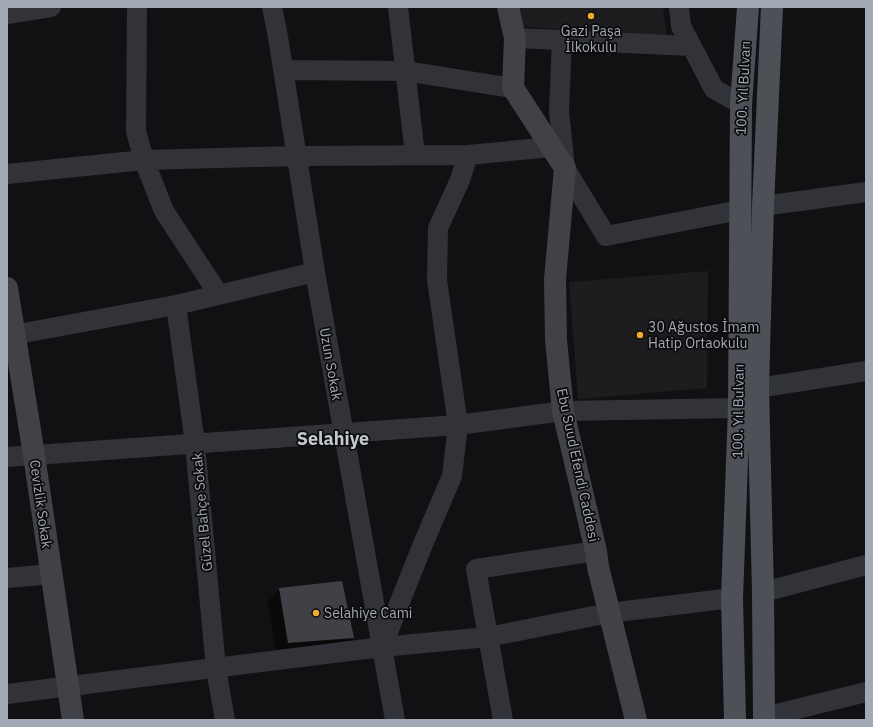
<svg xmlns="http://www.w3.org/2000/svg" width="873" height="727" viewBox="0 0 873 727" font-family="'IBM Plex Sans',sans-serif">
  <rect width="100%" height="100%" fill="#111113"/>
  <path fill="#1d1d20" d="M 514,7 L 663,7 L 667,39 L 519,26 Z
    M 708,271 L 707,388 L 578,399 L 569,282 Z"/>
  <path fill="#0007" d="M 280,589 L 353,638 L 341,650 L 276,655 L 268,601 Z"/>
  <path fill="#404146" d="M 342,581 L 354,638 L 288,643 L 279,588 Z"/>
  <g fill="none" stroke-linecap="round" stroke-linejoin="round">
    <path stroke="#323338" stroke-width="20" d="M 137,7 L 136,131 L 144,160 L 164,211 L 219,295
      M 272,7 L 278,37 L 315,272 L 395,720
      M 398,7 L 415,155
      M 679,7 L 681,26 L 714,89 L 741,104
      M 7,14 L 51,7
      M 515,38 L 691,46
      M 562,40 L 559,111 L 565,168 L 606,236 L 740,210
      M 283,70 L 405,71 L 513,88
      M 7,174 L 144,160 L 297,156 L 468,155 L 551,147
      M 763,206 L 866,192
      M 176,305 L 195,444 L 216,669 L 225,720
      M 7,336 L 176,305 L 315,272
      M 758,388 L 866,371
      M 7,457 L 458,425 L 563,411 L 739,408
      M 7,578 L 52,574
      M 763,592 L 866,565
      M 382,647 L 423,544 L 452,476 L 458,425 L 437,280 L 438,228 L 460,180 L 468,155
      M 7,694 L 382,647 L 488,637 L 609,613 L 732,598
      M 764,717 L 866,692
      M 503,720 L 476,569 L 596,551"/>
    <path stroke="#404248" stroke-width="22" d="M 508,7 L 515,38 L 513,88 L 565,168 L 555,279 L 556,340 L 563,411 L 596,551 L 598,567 L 636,720
      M 7,288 L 34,455 L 73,720"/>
    <path stroke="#4e5057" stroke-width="22" d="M 735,720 L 732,598 L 739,408 L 741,104 L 748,7
      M 764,720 L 763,592 L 758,388 L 763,206 L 772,7"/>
  </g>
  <g fill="#f3a929" stroke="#0c0c0e" stroke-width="1.5">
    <circle cx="591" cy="16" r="4"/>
    <circle cx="640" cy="335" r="4"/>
    <circle cx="316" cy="613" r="4"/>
  </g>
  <g text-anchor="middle" stroke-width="3.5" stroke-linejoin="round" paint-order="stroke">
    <g font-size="14" fill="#a2a8b4" stroke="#0c0c0e" text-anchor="start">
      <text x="591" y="36" text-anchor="middle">Gazi Paşa<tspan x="591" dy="16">İlkokulu</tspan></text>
      <text x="648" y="332">30 Ağustos İmam<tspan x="648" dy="16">Hatip Ortaokulu</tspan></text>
      <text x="324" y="618">Selahiye Cami</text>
    </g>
    <g font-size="14" fill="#a2a8b4" stroke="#0c0c0e">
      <text transform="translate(743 88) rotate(-87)" y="5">100. Yıl Bulvarı</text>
      <text transform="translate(331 364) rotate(80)" y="5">Uzun Sokak</text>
      <text transform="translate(738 411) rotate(-89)" y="5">100. Yıl Bulvarı</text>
      <text transform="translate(578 465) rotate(78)" y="5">Ebu Suud Efendi Caddesi</text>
      <text transform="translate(41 504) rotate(82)" y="5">Cevizlik Sokak</text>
      <text transform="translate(202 512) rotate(-95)" y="5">Güzel Bahçe Sokak</text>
    </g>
    <g font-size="18" font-weight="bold" fill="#c3c7d0" stroke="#0c0c0e">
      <text x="333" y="445">Selahiye</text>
    </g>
  </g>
  <rect width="873" height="727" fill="none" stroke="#a2a8b4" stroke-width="16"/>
</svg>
